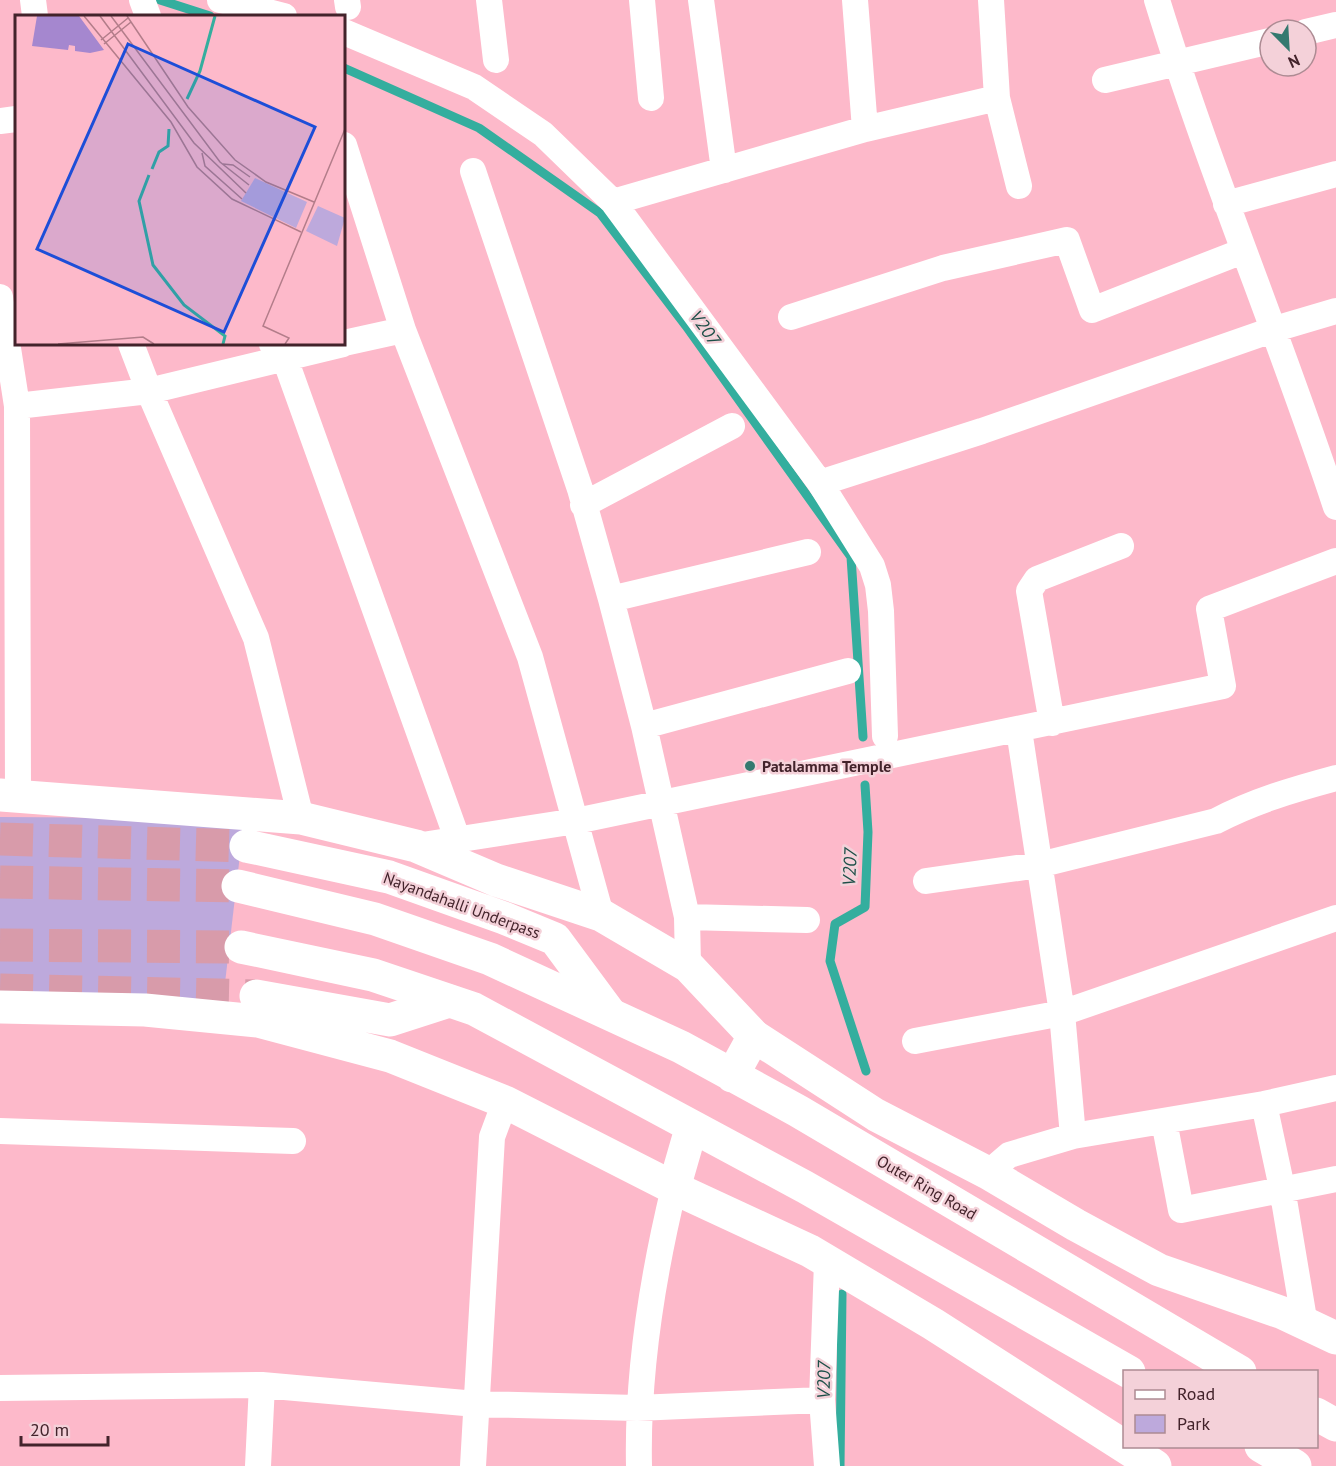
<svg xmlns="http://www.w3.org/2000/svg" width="1336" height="1466" viewBox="0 0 1336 1466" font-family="'PT Sans',sans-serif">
  <rect width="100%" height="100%" fill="#fdb9ca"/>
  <path fill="#bda9dc" d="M 0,817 L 159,818 L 243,829 L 223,1000 L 0,997 Z"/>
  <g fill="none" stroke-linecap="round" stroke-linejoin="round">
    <path stroke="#34ae9e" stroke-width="9" d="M 160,0 L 210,16
      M 344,68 L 479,128 L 600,213 L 686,326 L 851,557 L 863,737
      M 865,785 L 868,832 L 865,907 L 835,924 L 830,961 L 866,1071
      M 840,1466 L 842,1294"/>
    <path stroke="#d89baa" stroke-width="33" stroke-dasharray="33 16" stroke-linecap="butt" d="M 0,839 L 246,846
      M 0,990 L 256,996"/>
    <path stroke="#d89baa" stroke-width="33" stroke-dasharray="33 16" stroke-linecap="butt" d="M 0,882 L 238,886
      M 0,945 L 241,947"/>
    <path stroke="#fff" stroke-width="26" d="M 33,0 L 35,16
      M 142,0 L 148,16
      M 220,0 L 284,16
      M 347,0 L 348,7
      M 489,0 L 496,60
      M 642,0 L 651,98
      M 701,0 L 724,170
      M 855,0 L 865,129
      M 991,0 L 997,98 L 1019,186
      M 1157,0 C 1210,172 1280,337 1336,507
      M 344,32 L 474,87 L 543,134 L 613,202 L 820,483 L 872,566 L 878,585 L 881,611 L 885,736
      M 1306,32 L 1336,25
      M 1105,80 L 1270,41
      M 0,121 L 16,119
      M 344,145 L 403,330 L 530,657 L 601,915
      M 473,171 L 580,489 L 611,599 L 644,726 L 687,917 L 688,966
      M 613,202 L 865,129 L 997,98
      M 1226,204 L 1336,174
      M 0,297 L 17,406 L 18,794
      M 791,317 L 943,268 L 1067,240 L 1092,310 L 1243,251
      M 344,343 L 403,330
      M 131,344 L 149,391 L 256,638 L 301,818
      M 272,344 L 284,356 L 457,838
      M 17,406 L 149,391 L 343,344
      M 820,483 L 982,431 L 1275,329 L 1336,311
      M 583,505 L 732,426
      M 611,599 L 808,552
      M 1052,723 L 1029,591 L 1037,579 L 1121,546
      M 644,726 L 848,671
      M 1019,730 L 1062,1013 L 1336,918
      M 416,846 L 576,821 L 1223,686 L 1209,609 L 1336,561
      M 926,881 L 1039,865 L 1216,821 C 1254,801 1295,789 1336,778
      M 687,917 L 807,920
      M 915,1041 L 1062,1013 L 1073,1136 L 1264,1104 L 1336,1088
      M 1264,1104 L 1282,1188 L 1305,1325
      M 1164,1121 L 1181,1210 L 1336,1179
      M 0,1131 L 293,1141
      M 988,1173 L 1009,1155 L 1073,1136
      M 262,1385 L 476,1404 L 637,1408 L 822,1400
      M 0,1388 L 262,1385 L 258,1466
      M 473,1466 L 492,1137 L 505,1102
      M 639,1466 C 637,1372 652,1279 674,1188
      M 827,1466 L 822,1400 L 827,1262"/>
    <path stroke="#fff" stroke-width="33" d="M 0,795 L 301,818 L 416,846 L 496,880 L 601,915 L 688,966 L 754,1036 L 876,1115 L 988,1173 L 1076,1225 L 1159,1270 L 1283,1313 L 1336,1338
      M 246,846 L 389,877 L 504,918 L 555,939 L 609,1012
      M 256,996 L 390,1020 L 449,1001
      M 0,1007 L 145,1010 L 258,1021 L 390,1056 L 505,1102 L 674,1188 L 810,1251 L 933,1324 L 1155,1466"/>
    <path stroke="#fff" stroke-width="33" d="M 238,886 L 375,919 L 490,959 L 681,1047 L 798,1111 L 1240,1372
      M 241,947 L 373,975 L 474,1009 L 805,1187 L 1129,1372
      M 732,1076 L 754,1036
      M 674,1188 L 691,1129
      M 1316,1414 L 1336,1425
      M 1261,1446 L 1295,1466"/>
  </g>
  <circle fill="#34796f" stroke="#f4d1d9" stroke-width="2" cx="750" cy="766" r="6"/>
  <g text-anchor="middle" stroke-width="5" stroke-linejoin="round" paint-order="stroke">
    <g font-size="16" font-weight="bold" fill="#43232b" stroke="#f4d1d9" text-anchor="start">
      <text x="762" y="772">Patalamma Temple</text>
    </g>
    <g font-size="16" fill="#43232b" stroke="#f4d1d9">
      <text transform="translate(462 905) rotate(20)" y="6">Nayandahalli Underpass</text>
      <text transform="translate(927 1187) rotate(30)" y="6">Outer Ring Road</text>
    </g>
    <g font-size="18" font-style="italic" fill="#1d4f48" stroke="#f4d1d9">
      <text transform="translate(705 328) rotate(54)" y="6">V207</text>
      <text transform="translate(850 867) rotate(-87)" y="6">V207</text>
      <text transform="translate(824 1380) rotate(-89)" y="6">V207</text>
    </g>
  </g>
  <g transform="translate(15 15)">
    <rect width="330" height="330" fill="#fdb9ca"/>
    <path d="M 240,163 L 292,187 L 281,213 L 226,186 ZM 303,191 L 330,203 L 322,231 L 291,216 Z" fill="#bda9dc"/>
    <path d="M 22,1 L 64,1 L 89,35 L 75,38 L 60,36 L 60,31 L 54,30 L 53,35 L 17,31 Z" fill="#a587cf"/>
    <path fill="none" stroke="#34ae9e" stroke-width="3" d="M 172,84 L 185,56 L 200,1M 137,154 L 144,137 L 153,131 L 154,114M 134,160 L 124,186 L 138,250 L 169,290 L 210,321 L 208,329"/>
    <path fill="none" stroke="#b37d8a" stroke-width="1.5" d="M 69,1 L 156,107 L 182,152 L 217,184 L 286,217M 85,1 L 179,128 L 231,178M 96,1 L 205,147 L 234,170M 112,1 L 173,92 L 220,145 L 251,167 L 299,187M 86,25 L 113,3M 89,29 L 116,7M 187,138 L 190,151 L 227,184M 208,149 L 218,150 L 235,162M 43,329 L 128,322 L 139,329M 270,329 L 274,323 L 248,311 L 330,114"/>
    <path fill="#1d4ed8" fill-opacity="0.15" stroke="#1d4ed8" stroke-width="3" d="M 113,29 L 300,112 L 209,317 L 22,234 Z"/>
    <rect width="330" height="330" fill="none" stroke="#43232b" stroke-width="3"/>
  </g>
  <rect x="1123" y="1370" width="195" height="78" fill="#f4d1d9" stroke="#ad8b93" stroke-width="1.5"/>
  <rect x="1135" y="1390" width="30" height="9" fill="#ffffff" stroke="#ad8b93" stroke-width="1.5"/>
  <text x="1177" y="1400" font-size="18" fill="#43232b">Road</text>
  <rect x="1135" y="1415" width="30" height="18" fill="#bda9dc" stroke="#ad8b93" stroke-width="1.5"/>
  <text x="1177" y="1430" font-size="18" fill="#43232b">Park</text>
  <g transform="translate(1288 48) rotate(156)"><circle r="28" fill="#f4d1d9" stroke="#ad8b93" stroke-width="1.5"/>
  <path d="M0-4.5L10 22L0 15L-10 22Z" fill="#34796f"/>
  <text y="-9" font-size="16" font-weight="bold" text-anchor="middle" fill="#43232b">N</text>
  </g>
  <path d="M21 1436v9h87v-9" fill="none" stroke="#43232b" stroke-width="3"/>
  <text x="30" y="1436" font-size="18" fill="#43232b" stroke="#f4d1d9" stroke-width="4.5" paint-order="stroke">20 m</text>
</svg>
